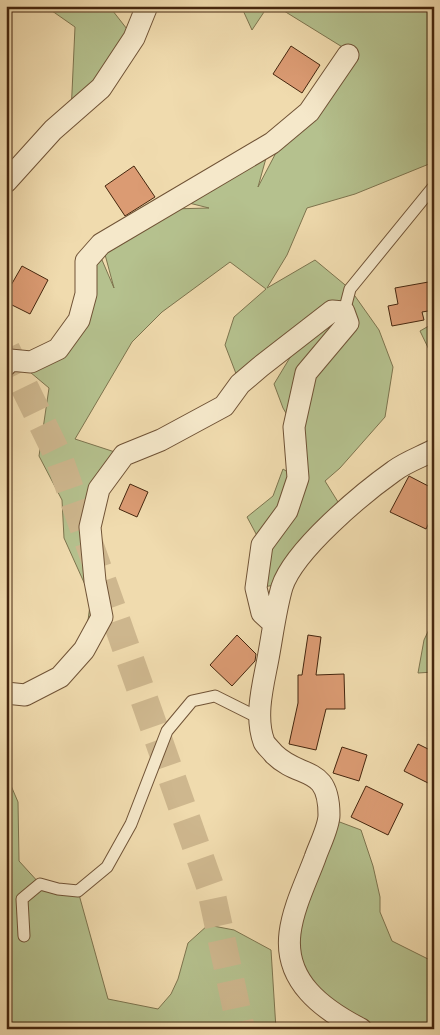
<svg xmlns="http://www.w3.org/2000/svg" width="440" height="1035" viewBox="0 0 440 1035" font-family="'IM FELL Double Pica',serif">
  <rect width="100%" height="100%" fill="#f0dbae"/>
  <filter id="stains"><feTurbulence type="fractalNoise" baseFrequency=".004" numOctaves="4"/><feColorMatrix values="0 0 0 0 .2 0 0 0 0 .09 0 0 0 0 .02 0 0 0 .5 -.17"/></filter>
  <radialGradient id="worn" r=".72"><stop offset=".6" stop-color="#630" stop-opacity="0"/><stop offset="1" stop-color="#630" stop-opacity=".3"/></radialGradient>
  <path fill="#b5c18e" stroke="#7d744e" d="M 45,6 L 109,6 L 134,38 L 71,114 L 75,27 Z
    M 241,6 L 268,6 L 252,30 Z
    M 276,6 L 434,6 L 434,162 L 355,194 L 307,208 L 287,255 L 267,288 L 315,260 L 350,289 L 379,330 L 393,367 L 385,417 L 340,468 L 325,481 L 343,510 L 282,584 L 256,588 L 262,545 L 247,517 L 273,496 L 283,469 L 297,478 L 294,427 L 283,408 L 274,384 L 306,331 L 240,384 L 225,345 L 234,317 L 266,289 L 230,262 L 162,312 L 132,342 L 75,439 L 124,455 L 99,489 L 102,617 L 84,650 L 91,598 L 64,538 L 62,500 L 39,456 L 49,388 L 24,367 L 59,351 L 99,253 L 114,288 L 103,247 L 171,209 L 209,208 L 185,202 L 268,151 L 258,187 L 279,147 L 352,53 Z
    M 434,323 L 434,360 L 420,331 Z
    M 434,619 L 434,672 L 418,673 L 424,640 Z
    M 6,774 L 18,802 L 19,861 L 40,884 L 78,891 L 108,999 L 158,1009 L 171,994 L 178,979 L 188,943 L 208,925 L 234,930 L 271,950 L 276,1029 L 6,1029 Z
    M 329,818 L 361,830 L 373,866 L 380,897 L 380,912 L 392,941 L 428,959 L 434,958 L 434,1024 L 429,1029 L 361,1029 L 315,1000 L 290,931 Z"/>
  <path fill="#db9b73" stroke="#45260e" d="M 291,46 L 320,65 L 302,93 L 273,74 Z
    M 134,166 L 155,197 L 125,216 L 105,186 Z
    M 22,266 L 48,280 L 30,314 L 6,302 L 6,294 Z
    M 434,281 L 434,310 L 422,312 L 424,320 L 392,326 L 388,306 L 398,304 L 395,288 Z
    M 409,476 L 434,489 L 434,513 L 426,529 L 390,512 Z
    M 130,484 L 148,492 L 137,517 L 119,509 Z
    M 237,635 L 256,654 L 255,661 L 232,686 L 210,665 Z
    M 308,635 L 321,637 L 316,675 L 344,674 L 345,709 L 326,709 L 316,750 L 289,744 L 298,703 L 298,675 L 302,675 Z
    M 418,744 L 434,752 L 434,786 L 404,771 Z
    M 342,747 L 367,755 L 359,781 L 333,773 Z
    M 366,786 L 403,804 L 388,835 L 351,817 Z"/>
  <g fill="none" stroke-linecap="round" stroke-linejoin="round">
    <path stroke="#ceb78e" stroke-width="28" stroke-dasharray="28 14" stroke-linecap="butt" d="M 6,349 L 59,458 L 210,886 L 241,1029"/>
    <defs>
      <path id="lane" d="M 344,312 L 350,289 L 434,186
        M 24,936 L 22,899 L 40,884 L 58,889 L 78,891 L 107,867 L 131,824 L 167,731 L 192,701 L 215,696 L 259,718"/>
      <path id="street" d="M 6,182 L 53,130 L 101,88 L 134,38 L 147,6
        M 6,365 L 10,360 L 31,362 L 58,349 L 79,320 L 86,294 L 86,261 L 101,244 L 272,143 L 309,112 L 348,55
        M 6,693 L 25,695 L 60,677 L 84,650 L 102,617 L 95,581 L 90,527 L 99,489 L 124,455 L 161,440 L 224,406 L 240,384 L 260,367 L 332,311 L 344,312 L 348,323 L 306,373 L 294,427 L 298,478 L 287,511 L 262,545 L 256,588 L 262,613 L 274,624
        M 361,1029 C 322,1009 284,981 290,933 C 293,908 306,882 315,858 C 319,846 329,827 329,815 C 329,764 300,780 274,754 C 271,750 266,746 264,742 C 255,718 262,689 267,664 C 272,639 275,611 282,587 C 294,550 363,493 394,471 C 406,462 421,457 434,450"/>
    </defs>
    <use href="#lane" stroke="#705336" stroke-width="13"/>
    <use href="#street" stroke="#705336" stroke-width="23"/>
    <path stroke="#45260e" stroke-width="3" stroke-dasharray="1 2.5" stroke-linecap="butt" d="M 6,1025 L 9,998"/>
    <use href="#lane" stroke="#f5e8ca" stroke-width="11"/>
    <use href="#street" stroke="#f5e8ca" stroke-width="21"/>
  </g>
  <rect width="440" height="1035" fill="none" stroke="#f0dbae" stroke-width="25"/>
  <rect x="8" y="8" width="425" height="1020" fill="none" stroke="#45260e" stroke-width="2.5"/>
  <rect x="12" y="12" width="415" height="1010" fill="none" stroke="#45260e"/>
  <rect width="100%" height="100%" filter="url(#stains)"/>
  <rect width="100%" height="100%" fill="url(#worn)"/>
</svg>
